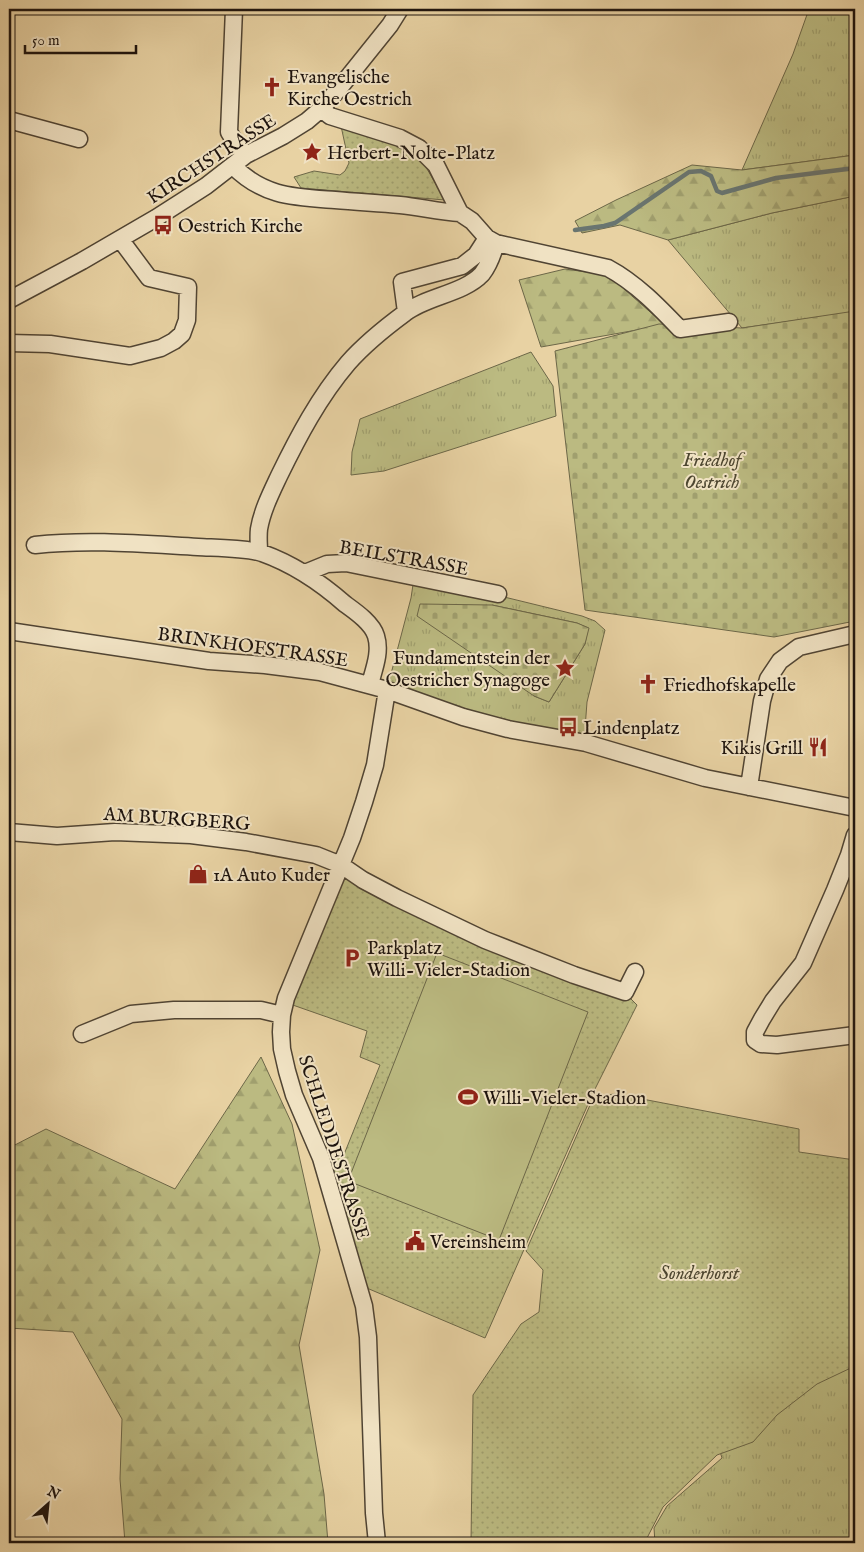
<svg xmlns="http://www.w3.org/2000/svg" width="864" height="1552" viewBox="0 0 864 1552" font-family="'IM FELL English',serif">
  <defs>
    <pattern id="grass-tufts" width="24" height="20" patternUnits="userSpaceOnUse" patternTransform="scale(1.25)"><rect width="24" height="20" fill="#bbba81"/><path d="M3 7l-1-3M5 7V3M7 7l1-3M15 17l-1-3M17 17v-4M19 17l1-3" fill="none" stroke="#a09f6e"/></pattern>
    <pattern id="forest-firs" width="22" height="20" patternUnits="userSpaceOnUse" patternTransform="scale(1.25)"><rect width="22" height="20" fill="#bbba81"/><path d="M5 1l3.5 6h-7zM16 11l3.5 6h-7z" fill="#a09f6e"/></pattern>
    <pattern id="cemetery-stones" width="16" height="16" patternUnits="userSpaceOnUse" patternTransform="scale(1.25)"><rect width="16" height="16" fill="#bbba81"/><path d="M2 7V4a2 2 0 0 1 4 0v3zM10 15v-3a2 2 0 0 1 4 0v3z" fill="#a09f6e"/></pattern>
    <pattern id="park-dots" width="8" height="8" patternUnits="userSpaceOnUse" patternTransform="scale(1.25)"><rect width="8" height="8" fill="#bbba81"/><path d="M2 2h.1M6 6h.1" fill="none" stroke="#a09f6e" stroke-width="1.8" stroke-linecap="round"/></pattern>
  </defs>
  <rect width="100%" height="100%" fill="#e8d2a3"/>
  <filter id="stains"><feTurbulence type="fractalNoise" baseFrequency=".004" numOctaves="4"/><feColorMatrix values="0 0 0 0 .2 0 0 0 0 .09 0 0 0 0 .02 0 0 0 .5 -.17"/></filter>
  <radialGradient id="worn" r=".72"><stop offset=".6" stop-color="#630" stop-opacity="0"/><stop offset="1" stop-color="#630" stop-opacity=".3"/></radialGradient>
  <path fill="url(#grass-tufts)" stroke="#6c6748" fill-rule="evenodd" d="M 809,9 L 855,9 L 855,155 L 742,170 L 793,54 Z
    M 855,196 L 855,315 L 854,312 L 742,328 L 668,240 L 772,213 Z
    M 531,352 L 553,386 L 556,416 L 384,471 L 351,475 L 352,452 L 360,419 Z
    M 414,578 L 496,595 L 582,616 L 595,621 L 605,630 L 587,702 L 584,742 L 387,689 L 411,598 ZM 492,605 L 577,623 L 588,628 L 585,644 L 549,702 L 534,696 Z
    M 855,1189 L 855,1543 L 655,1543 L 654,1528 L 667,1506 L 722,1458 L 707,1410 Z"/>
  <path fill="url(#forest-firs)" stroke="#6c6748" d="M 855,155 L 855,196 L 772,213 L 668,240 L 620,225 L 582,233 L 575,221 L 616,200 L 692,165 L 742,170 Z
    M 565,269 L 608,275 L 665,325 L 541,347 L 519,280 Z
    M 261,1057 L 292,1124 L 320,1250 L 299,1345 L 324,1494 L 328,1543 L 125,1543 L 120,1479 L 122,1419 L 73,1332 L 9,1328 L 9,1148 L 46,1129 L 175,1189 Z"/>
  <path fill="url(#cemetery-stones)" stroke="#6c6748" d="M 855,311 L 855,621 L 774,637 L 585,610 L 555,351 L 659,324 L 742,328 Z
    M 420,604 L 492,605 L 577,623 L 589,628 L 585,644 L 549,702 L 534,696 L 417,616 Z"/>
  <path fill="url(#park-dots)" stroke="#6c6748" d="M 341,126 L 400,147 L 419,155 L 445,200 L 301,188 L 294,177 L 314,171 L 340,175 L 345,171 L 349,163 Z
    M 342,867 L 626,994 L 637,1005 L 593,1093 L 485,1338 L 362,1286 L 325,1159 L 343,1157 L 380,1065 L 360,1057 L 367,1031 L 287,1003 Z
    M 616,1094 L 799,1129 L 799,1152 L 855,1160 L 855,1366 L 817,1384 L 777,1415 L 753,1442 L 717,1455 L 663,1507 L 647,1538 L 647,1543 L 471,1543 L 473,1395 L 521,1324 L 539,1312 L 543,1270 L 526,1251 L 590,1105 L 605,1095 Z"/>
  <path fill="#bbba81" stroke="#6c6748" d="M 437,953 L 588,1012 L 499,1240 L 348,1181 Z"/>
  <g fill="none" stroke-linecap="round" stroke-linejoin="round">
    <path stroke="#697570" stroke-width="4.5" d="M 575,230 L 604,226 L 615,223 L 689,172 L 701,171 L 711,176 L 717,191 L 722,193 L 776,178 L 855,168"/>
    <defs>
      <path id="minor" d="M 234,9 L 229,132 L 237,145 L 246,155
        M 321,109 L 330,116 L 400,138 L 419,148 L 436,165 L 460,213 L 472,221 L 487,238 L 496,243 L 608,268 C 636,283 659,307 680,329 L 729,322
        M 9,120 L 79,139
        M 233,166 C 264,197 294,197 335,200 C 357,202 378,203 400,205 C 420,207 440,212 460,213
        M 9,300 L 82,261 L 156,218 L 206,186 L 246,155 L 283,136 L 307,121 L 321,109 L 337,91 L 390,25 L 400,9
        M 406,312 L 402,282 L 462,266 L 476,255 L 487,238
        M 9,343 L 50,344 L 130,356 L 161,348 L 174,341 L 182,334 L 187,320 L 188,287 L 149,278 L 120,239
        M 35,545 C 89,539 144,544 198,547 C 215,548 246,548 262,553 C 293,564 320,582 345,604 C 356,612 372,623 376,636 C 381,652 374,669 370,684
        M 259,552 C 259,545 258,537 259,529 C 262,511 271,493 279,476 C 298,437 319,397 348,363 C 363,346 386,327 405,313 C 427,296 463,294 482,274 C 489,265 493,254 496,243
        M 305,573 L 327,564 L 346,563 L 498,594
        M 9,631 L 209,661 L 265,665 L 320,672 L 387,690 L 463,717 L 508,729 L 586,743 L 705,778 L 855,808
        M 749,787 L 762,701 L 768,679 L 780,661 L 799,647 L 855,634
        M 9,832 L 57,836 L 115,832 L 191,835 L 246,842 L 316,855 L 341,865 L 363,880 L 397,898 L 485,940 L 574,975 L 625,992 L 635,972
        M 855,835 L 849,855 L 835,890 L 803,963 L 773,1001 L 762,1019 L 755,1032 L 755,1040 L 761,1044 L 777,1045 L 855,1035
        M 82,1034 L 131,1014 L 174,1010 L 261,1010 L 282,1015
        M 377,1543 L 374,1513 L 368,1337 L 364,1306 L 321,1158 L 294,1095 L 287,1071 L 282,1049 L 281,1032 L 282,1015 L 286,998 L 352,838 L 364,802 L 375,765 L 387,690"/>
    </defs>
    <use href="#minor" stroke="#504433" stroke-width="19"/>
    <use href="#minor" stroke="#f0e2c3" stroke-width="16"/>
  </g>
  <defs>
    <symbol id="church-bare" viewBox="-9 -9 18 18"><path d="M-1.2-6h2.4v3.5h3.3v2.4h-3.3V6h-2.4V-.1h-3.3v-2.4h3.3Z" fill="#8f2418" stroke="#f0e2c3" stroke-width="2.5" paint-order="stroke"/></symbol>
    <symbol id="sight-bare" viewBox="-9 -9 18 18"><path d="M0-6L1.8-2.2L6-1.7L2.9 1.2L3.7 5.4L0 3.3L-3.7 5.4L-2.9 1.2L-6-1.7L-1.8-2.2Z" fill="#8f2418" stroke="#f0e2c3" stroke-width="2.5" paint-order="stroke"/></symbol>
    <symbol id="bus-bare" viewBox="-9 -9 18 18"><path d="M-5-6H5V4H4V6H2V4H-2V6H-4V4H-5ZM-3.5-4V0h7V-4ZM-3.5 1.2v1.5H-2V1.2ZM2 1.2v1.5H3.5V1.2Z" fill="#8f2418" stroke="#f0e2c3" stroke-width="2.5" paint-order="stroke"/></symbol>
    <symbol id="restaurant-bare" viewBox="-9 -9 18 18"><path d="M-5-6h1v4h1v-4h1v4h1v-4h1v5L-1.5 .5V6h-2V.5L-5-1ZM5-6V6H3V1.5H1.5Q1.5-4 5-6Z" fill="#8f2418" stroke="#f0e2c3" stroke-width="2.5" paint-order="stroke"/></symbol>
    <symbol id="shop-bare" viewBox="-9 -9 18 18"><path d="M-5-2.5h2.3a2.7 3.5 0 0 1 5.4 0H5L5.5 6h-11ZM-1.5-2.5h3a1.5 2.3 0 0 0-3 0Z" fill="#8f2418" stroke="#f0e2c3" stroke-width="2.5" paint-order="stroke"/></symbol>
    <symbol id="parking-bare" viewBox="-9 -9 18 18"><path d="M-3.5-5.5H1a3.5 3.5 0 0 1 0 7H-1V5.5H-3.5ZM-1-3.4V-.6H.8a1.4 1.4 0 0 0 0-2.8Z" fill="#8f2418" stroke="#f0e2c3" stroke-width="2.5" paint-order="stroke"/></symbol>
    <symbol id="stadium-bare" viewBox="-9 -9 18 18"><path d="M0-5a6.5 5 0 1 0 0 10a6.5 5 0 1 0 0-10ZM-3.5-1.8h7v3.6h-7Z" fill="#8f2418" stroke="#f0e2c3" stroke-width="2.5" paint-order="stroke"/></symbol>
    <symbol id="civic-bare" viewBox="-9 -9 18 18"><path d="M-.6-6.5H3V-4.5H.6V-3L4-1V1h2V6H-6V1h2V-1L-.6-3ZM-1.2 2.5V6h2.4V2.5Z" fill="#8f2418" stroke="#f0e2c3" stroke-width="2.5" paint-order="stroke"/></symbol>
  </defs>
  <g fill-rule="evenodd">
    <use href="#church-bare" x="258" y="73" width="28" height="28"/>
    <use href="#sight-bare" x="298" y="138" width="28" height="28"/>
    <use href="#bus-bare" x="149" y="211" width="28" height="28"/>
    <use href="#sight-bare" x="551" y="654" width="28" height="28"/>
    <use href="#church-bare" x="634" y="670" width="28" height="28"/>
    <use href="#bus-bare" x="554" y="713" width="28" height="28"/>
    <use href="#restaurant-bare" x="804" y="733" width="28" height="28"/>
    <use href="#shop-bare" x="184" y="860" width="28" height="28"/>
    <use href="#parking-bare" x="338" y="944" width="28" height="28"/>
    <use href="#stadium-bare" x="454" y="1083" width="28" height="28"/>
    <use href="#civic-bare" x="401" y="1227" width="28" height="28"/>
  </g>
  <g text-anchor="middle" stroke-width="4" stroke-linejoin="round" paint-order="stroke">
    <g font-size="19" fill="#1e140e" stroke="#f0e2c3" text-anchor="start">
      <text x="287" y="83">Evangelische<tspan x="287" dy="22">Kirche Oestrich</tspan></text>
      <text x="327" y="159">Herbert-Nolte-Platz</text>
      <text x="178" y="232">Oestrich Kirche</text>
      <text x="550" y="664" text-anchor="end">Fundamentstein der<tspan x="550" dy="22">Oestricher Synagoge</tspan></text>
      <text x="663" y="691">Friedhofskapelle</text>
      <text x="583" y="734">Lindenplatz</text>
      <text x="803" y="754" text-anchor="end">Kikis Grill</text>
      <text x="213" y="881">1A Auto Kuder</text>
      <text x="367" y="954">Parkplatz<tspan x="367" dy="22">Willi-Vieler-Stadion</tspan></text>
      <text x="483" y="1104">Willi-Vieler-Stadion</text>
      <text x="430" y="1248">Vereinsheim</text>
    </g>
    <g font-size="19" fill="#1e140e" stroke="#f0e2c3">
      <text transform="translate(211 158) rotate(-33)" y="7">KIRCHSTRASSE</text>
      <text transform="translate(404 557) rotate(10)" y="7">BEILSTRASSE</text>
      <text transform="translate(253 646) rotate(8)" y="7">BRINKHOFSTRASSE</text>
      <text transform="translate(177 818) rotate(4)" y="7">AM BURGBERG</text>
      <text transform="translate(335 1147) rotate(72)" y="7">SCHLEDDESTRASSE</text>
    </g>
    <g font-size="19" font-style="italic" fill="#4d4630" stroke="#f0e2c3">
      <text x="712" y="466">Friedhof<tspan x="712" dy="22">Oestrich</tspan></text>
      <text x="699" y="1279">Sonderhorst</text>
    </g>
  </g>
  <rect width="864" height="1552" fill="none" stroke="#e8d2a3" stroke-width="30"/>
  <rect x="10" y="10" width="844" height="1532" fill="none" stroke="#1e140e" stroke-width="2.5"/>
  <rect x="15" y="15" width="834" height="1522" fill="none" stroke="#1e140e"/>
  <g transform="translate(48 1504) rotate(27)" stroke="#f0e2c3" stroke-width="4" paint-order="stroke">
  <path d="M0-4L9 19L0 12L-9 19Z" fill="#1e140e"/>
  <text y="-8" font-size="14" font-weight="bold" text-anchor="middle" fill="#1e140e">N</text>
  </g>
  <path d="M25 45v8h111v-8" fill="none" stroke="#1e140e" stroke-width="2.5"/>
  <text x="32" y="45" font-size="15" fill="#1e140e" stroke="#f0e2c3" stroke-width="4" paint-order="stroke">50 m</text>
  <rect width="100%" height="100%" filter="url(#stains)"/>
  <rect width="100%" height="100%" fill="url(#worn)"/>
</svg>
